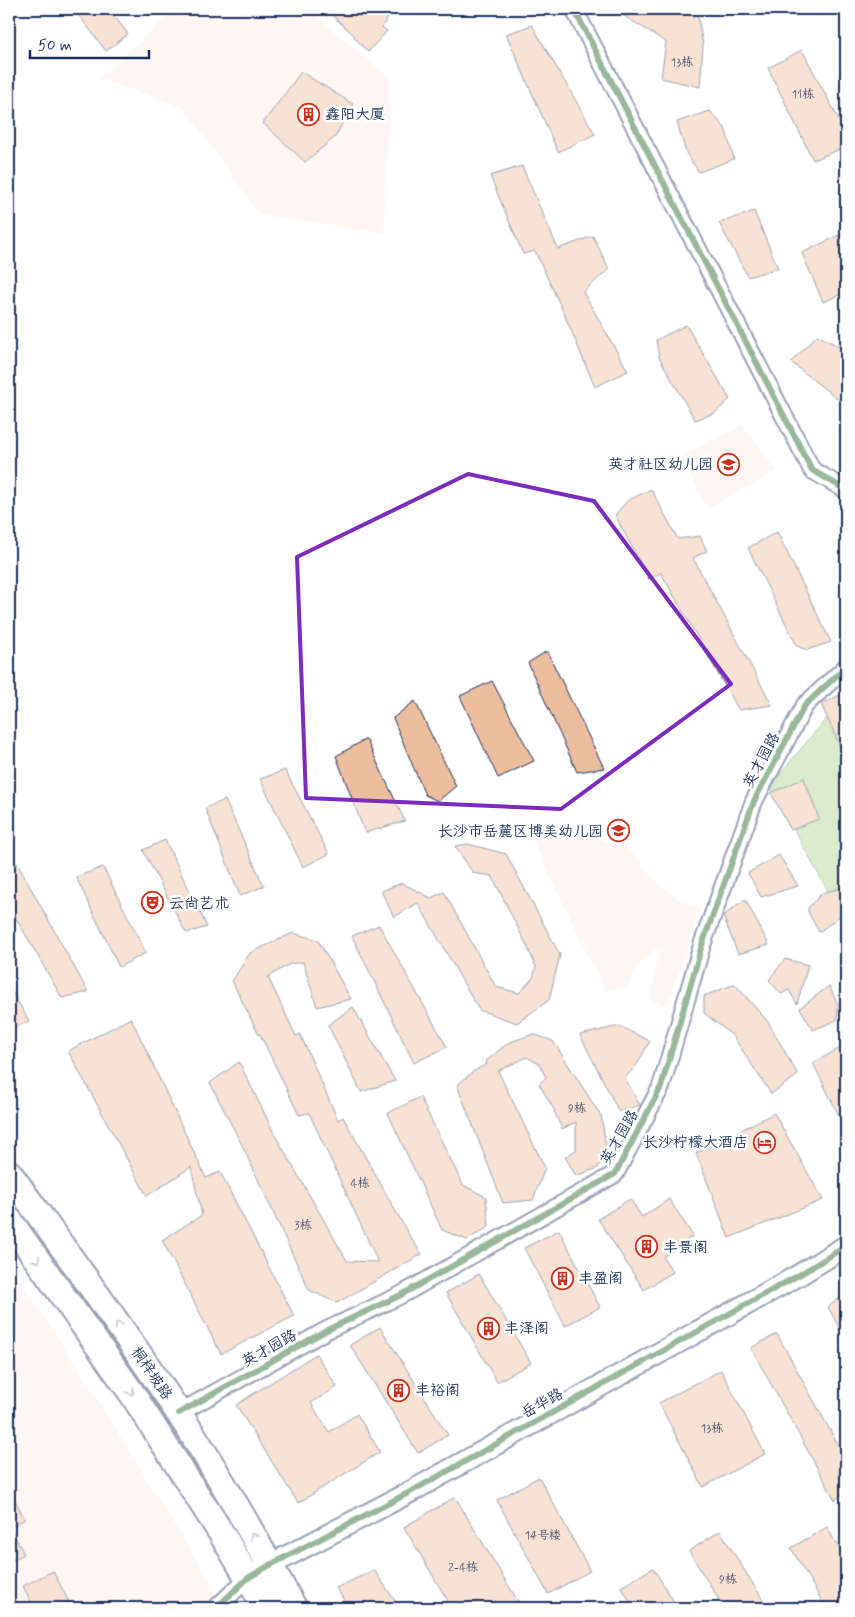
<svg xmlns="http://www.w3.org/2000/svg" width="855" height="1617" viewBox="0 0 855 1617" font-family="Mynerve,'LXGW WenKai TC',sans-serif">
  <rect width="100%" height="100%" fill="#fff"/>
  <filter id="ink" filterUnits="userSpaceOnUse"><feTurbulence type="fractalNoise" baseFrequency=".02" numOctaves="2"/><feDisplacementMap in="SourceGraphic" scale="10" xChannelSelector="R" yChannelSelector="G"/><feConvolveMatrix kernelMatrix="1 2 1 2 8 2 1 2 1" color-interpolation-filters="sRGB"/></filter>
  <g filter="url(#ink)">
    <path fill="#faece2" d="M 175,9 L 220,9 L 225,14 L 261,9 L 298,9 L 316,16 L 391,79 L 384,233 L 260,215 L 183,107 L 99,79 Z
      M 742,425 L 777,471 L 707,509 L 682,456 Z
      M 583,833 L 629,850 L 661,886 L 680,900 L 701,908 L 667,1006 L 651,1000 L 659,946 L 638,966 L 626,987 L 605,991 L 533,840 Z
      M 9,1264 L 80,1371 L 226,1608 L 9,1608 Z"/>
    <path fill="#b0d691" stroke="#668278" d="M 846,695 L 846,924 L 770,786 Z"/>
    <path fill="#edbe9d" stroke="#1b2f5e" d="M 74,9 L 109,9 L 128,34 L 106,51 Z
      M 325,9 L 393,9 L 382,27 L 387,31 L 368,52 L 354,37 L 355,36 Z
      M 613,9 L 690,9 L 698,17 L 703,45 L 700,87 L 661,78 L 666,42 Z
      M 532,25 L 595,134 L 558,152 L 506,34 Z
      M 802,50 L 839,120 L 843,148 L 813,160 L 768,68 Z
      M 301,72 L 353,104 L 335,137 L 305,162 L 263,123 Z
      M 710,111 L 725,128 L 734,159 L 699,172 L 686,153 L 677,122 Z
      M 522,166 L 558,249 L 593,236 L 609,269 L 583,292 L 628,371 L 595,387 L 562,309 L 535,251 L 523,254 L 490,176 Z
      M 754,211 L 778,268 L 748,277 L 719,223 Z
      M 839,235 L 846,253 L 846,292 L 823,302 L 802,253 Z
      M 686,325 L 730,399 L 715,413 L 695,420 L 659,357 L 656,340 Z
      M 817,335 L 846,350 L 846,406 L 791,362 Z
      M 651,489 L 678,539 L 700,536 L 707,551 L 693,558 L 772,705 L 739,710 L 661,573 L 649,579 L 615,515 L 627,501 Z
      M 777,532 L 831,642 L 807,650 L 797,646 L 748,548 Z
      M 547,651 L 604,768 L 577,772 L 528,663 Z
      M 492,681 L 534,761 L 498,778 L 460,696 Z
      M 846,692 L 846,760 L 821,704 Z
      M 415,701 L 456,786 L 438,801 L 425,795 L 393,718 Z
      M 366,739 L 405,821 L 365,833 L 336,756 Z
      M 285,770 L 329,854 L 303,867 L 260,779 Z
      M 804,778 L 819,819 L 791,830 L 771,793 Z
      M 225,800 L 264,886 L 240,896 L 205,808 Z
      M 165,840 L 207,927 L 186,933 L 143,850 Z
      M 468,844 L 506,854 L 560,955 L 549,1000 L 517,1023 L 479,1010 L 418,903 L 394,917 L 381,891 L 402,883 L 431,898 L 444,892 L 496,987 L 519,993 L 533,978 L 536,967 L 526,944 L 492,876 L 473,873 L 455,846 Z
      M 779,855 L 798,886 L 761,897 L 748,873 Z
      M 17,863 L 88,992 L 62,998 L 9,906 L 9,868 Z
      M 103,867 L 146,953 L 119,967 L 76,877 Z
      M 841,888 L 841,915 L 819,932 L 808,912 L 808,908 L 822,893 Z
      M 745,899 L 769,945 L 738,954 L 723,916 Z
      M 379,925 L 447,1047 L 414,1063 L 352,936 Z
      M 293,933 L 318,940 L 351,999 L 317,1007 L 303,962 L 290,964 L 268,977 L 296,1036 L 300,1034 L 338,1120 L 343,1117 L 409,1235 L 422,1254 L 337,1303 L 309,1290 L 243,1147 L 210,1083 L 239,1062 L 275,1135 L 347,1261 L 378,1262 L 309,1113 L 299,1115 L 260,1034 L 259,1035 L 232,981 L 250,953 Z
      M 785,959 L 808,965 L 797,1004 L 789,990 L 781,994 L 769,980 Z
      M 735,984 L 768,1022 L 798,1075 L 771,1094 L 733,1036 L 704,1013 L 704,996 Z
      M 9,986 L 29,1021 L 9,1031 Z
      M 829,986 L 838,1004 L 837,1020 L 813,1030 L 800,1008 Z
      M 353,1007 L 395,1081 L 361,1092 L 328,1025 Z
      M 131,1018 L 206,1178 L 220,1172 L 294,1316 L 221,1354 L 162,1240 L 202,1215 L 191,1167 L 147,1196 L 68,1051 Z
      M 619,1026 L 650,1041 L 636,1066 L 625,1078 L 640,1105 L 619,1112 L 580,1035 Z
      M 533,1034 L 553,1041 L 601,1116 L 606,1146 L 598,1168 L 576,1176 L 565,1157 L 576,1150 L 576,1122 L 562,1129 L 554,1111 L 555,1111 L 539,1084 L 546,1077 L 539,1064 L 527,1057 L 498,1071 L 545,1168 L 533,1200 L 503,1203 L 457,1085 L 474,1071 L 487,1064 L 486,1061 L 508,1043 Z
      M 846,1045 L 846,1130 L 813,1063 Z
      M 420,1097 L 463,1185 L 486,1197 L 489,1227 L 467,1240 L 442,1230 L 388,1113 Z
      M 774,1113 L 823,1200 L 729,1238 L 696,1153 Z
      M 630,1199 L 642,1217 L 669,1199 L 693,1236 L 663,1257 L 673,1272 L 644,1290 L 598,1219 Z
      M 559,1230 L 600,1307 L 565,1326 L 524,1248 Z
      M 479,1274 L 531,1363 L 497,1382 L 446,1293 Z
      M 846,1293 L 846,1340 L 828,1307 Z
      M 380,1327 L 448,1435 L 418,1453 L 350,1345 Z
      M 777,1334 L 846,1459 L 846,1492 L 835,1500 L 751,1348 Z
      M 316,1354 L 337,1387 L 311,1403 L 329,1432 L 357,1414 L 380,1452 L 298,1503 L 236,1405 Z
      M 721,1370 L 765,1454 L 703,1487 L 659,1403 Z
      M 539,1477 L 590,1571 L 548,1594 L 497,1500 Z
      M 9,1489 L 25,1519 L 10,1527 L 24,1554 L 9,1562 Z
      M 455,1497 L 522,1608 L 452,1608 L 404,1527 Z
      M 827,1527 L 846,1561 L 846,1608 L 826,1608 L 791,1548 Z
      M 720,1531 L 768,1608 L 724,1608 L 689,1551 Z
      M 653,1568 L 678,1608 L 634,1608 L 621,1587 Z
      M 374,1570 L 400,1608 L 349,1608 L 336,1588 Z
      M 53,1571 L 72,1608 L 34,1608 L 23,1586 Z"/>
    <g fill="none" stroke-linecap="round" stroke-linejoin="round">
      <defs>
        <path id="minor" d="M 574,9 L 812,470 L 846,490
          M 179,1413 L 327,1330 L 401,1295 L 615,1174 L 661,1087 L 702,945 L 754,801 L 805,705 L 846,667
          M 216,1608 L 248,1578"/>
        <path id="tertiary" d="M 248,1578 L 270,1565 L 412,1491 L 799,1275 L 846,1246"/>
        <path id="primary" d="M 9,1173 C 65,1252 125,1330 178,1412 C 220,1475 257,1542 294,1608
          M 9,1220 L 131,1392 L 223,1536 L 266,1608"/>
      </defs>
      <use href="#minor" stroke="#1b2f5e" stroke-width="20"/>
      <use href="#tertiary" stroke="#1b2f5e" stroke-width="24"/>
      <use href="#primary" stroke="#1b2f5e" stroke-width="29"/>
      <use href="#minor" stroke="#fff" stroke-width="16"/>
      <use href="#tertiary" stroke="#fff" stroke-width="20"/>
      <use href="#primary" stroke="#fff" stroke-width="25"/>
      <defs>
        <path id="cycleway" d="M 574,9 L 812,470 L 846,490
          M 179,1413 L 327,1330 L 401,1295 L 615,1174 L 661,1087 L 702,945 L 754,801 L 805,705 L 846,667
          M 216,1608 L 248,1578 L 270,1565 L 412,1491 L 799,1275 L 846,1246"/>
      </defs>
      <use href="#cycleway" stroke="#fff" stroke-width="9"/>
      <use href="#cycleway" stroke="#1b5e20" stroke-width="6"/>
    </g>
    <defs><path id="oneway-chevron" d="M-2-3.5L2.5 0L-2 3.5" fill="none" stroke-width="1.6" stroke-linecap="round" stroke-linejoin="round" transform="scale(1.25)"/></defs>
    <g stroke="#8d97ae">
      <use href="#oneway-chevron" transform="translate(37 1260) rotate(54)"/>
      <use href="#oneway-chevron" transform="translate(118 1325) rotate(-126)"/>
      <use href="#oneway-chevron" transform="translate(131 1392) rotate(56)"/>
      <use href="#oneway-chevron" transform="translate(253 1536) rotate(-120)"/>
    </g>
  </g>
  <path d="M0 0H855V1617H0ZM 468,474 L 594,501 L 731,684 L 561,809 L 306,798 L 297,557 Z" fill="#fff" fill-opacity=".55" fill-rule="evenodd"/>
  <path fill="none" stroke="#7b2cbf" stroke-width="4" stroke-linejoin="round" d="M 468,474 L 594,501 L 731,684 L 561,809 L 306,798 L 297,557 Z"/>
  <defs>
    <symbol id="building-ring" viewBox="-11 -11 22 22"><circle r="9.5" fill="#fff" stroke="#c8321e" stroke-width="1.5"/><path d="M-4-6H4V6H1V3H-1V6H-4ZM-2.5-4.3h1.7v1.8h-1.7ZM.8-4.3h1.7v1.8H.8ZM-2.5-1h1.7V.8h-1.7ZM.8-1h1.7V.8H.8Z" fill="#c8321e"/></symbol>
    <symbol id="school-ring" viewBox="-11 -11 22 22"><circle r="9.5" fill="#fff" stroke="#c8321e" stroke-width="1.5"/><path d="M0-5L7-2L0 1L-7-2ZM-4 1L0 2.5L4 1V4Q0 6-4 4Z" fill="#c8321e"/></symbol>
    <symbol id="theatre-ring" viewBox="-11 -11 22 22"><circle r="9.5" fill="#fff" stroke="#c8321e" stroke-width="1.5"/><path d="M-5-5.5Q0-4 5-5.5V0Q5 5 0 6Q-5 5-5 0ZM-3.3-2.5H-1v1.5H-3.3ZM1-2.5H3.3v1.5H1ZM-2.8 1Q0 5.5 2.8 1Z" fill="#c8321e"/></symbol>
    <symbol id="hotel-ring" viewBox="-11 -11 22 22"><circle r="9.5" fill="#fff" stroke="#c8321e" stroke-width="1.5"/><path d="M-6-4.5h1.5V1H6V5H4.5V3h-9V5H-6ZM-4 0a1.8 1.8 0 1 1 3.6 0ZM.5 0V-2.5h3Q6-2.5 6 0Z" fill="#c8321e"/></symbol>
  </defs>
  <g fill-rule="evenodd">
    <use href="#building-ring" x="296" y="102" width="25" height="25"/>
    <use href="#school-ring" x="716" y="452" width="25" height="25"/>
    <use href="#school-ring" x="606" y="818" width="25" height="25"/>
    <use href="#theatre-ring" x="140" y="890" width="25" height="25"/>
    <use href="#hotel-ring" x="752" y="1130" width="25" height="25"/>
    <use href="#building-ring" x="634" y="1234" width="25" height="25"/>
    <use href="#building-ring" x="550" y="1266" width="25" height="25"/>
    <use href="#building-ring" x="476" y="1316" width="25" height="25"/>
    <use href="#building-ring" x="386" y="1378" width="25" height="25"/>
  </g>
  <g text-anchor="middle" stroke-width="5" stroke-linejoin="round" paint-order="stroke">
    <g font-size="12" fill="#50536e">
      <text x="682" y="66">13栋</text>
      <text x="803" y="98">11栋</text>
      <text x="577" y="1112">9栋</text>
      <text x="360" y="1187">4栋</text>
      <text x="303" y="1229">3栋</text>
      <text x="712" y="1432">13栋</text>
      <text x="543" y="1539">14号楼</text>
      <text x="463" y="1571">2-4栋</text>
      <text x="728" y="1583">9栋</text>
    </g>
    <g font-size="15" fill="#1b2f5e" stroke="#fff" text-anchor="start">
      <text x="325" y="119">鑫阳大厦</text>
      <text x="713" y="469" text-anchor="end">英才社区幼儿园</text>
      <text x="603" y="836" text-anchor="end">长沙市岳麓区博美幼儿园</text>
      <text x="169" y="908">云尚艺术</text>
      <text x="748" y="1147" text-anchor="end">长沙柠檬大酒店</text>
      <text x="663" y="1252">丰景阁</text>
      <text x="578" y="1283">丰盈阁</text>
      <text x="504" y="1333">丰泽阁</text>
      <text x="415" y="1395">丰裕阁</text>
    </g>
    <g font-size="15" fill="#1b2f5e" stroke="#fff">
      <text transform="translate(761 760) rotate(-62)" y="5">英才园路</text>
      <text transform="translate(619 1137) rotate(-60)" y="5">英才园路</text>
      <text transform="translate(269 1348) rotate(-29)" y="5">英才园路</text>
      <text transform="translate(152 1373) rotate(56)" y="5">桐梓坡路</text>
      <text transform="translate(542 1403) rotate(-29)" y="5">岳华路</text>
    </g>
  </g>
  <rect width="855" height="1617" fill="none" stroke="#fff" stroke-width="30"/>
  <rect x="15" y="15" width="825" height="1587" fill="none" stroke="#1b2f5e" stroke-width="2" filter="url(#ink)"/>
  <path d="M30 50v8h119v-8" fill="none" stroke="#1b2f5e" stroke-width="2.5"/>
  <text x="38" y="50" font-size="15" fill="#1b2f5e" stroke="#ffffff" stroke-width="4" paint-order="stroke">50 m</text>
</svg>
